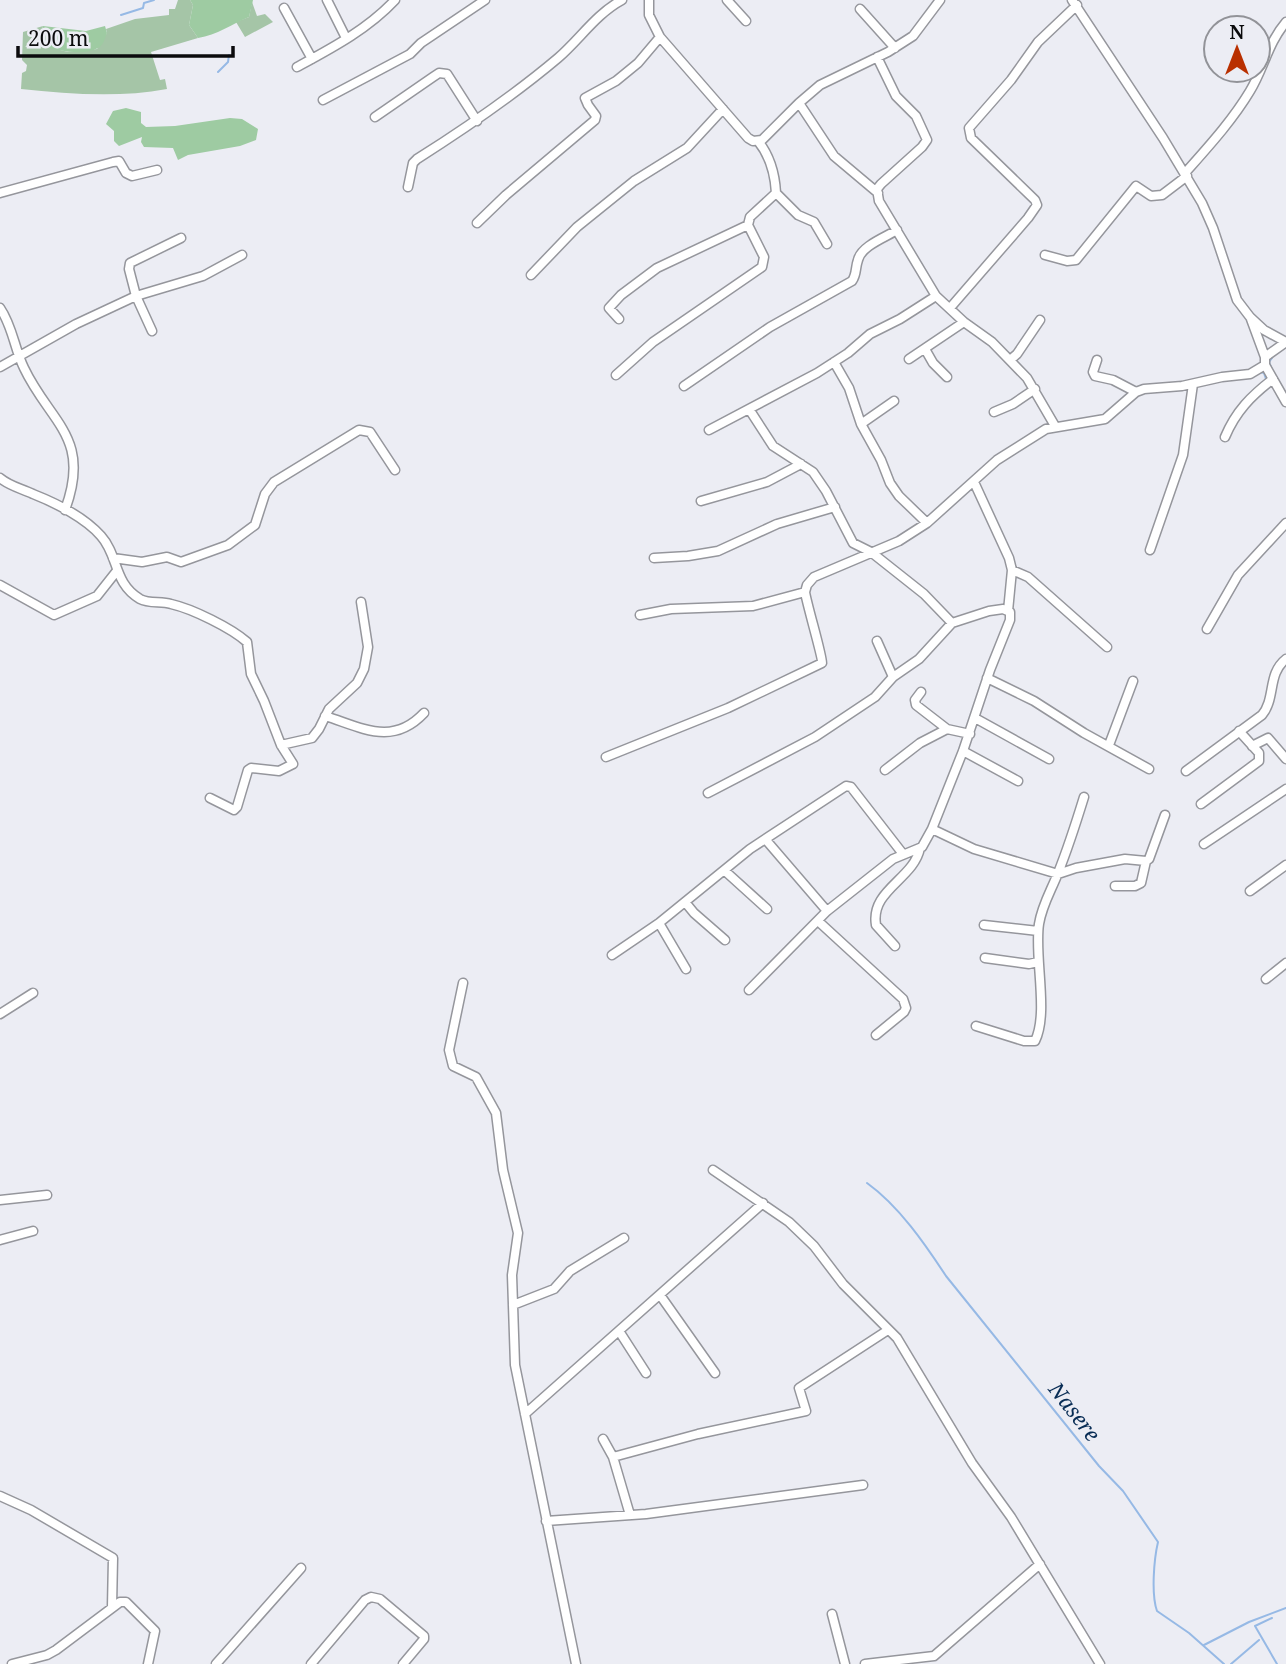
<svg xmlns="http://www.w3.org/2000/svg" width="1286" height="1664" viewBox="0 0 1286 1664" font-family="'Noto Serif',serif">
  <rect width="100%" height="100%" fill="#ecedf4"/>
  <path fill="#a5c5a7" d="M 178,0 L 190,0 L 193,5 L 189,25 L 198,38 L 151,52 L 160,80 L 165,79 L 167,89 C 119,98 69,94 21,89 L 22,73 L 26,71 L 27,65 L 22,60 L 23,32 L 43,26 L 40,35 C 61,56 68,53 97,49 L 107,33 L 106,29 L 135,19 L 169,15 L 169,9 L 175,9 Z
    M 252,2 L 257,16 L 265,14 L 273,22 L 245,37 L 236,22 L 249,17 Z"/>
  <path fill="#9ecba2" d="M 190,0 L 253,0 L 249,17 C 232,24 217,35 198,38 L 189,25 L 193,5 Z
    M 43,26 L 86,31 L 105,26 L 107,33 C 105,38 103,46 98,48 C 84,56 58,51 44,46 L 40,35 Z
    M 126,108 L 141,112 L 141,123 L 146,127 L 175,126 L 230,118 L 242,119 L 258,129 L 256,140 L 240,146 L 188,155 L 178,160 L 173,148 L 144,147 L 141,142 L 142,137 L 119,146 L 114,141 L 114,131 L 106,124 L 113,111 Z"/>
  <g fill="none" stroke-linecap="round" stroke-linejoin="round">
    <path stroke="#96b9e5" stroke-width="2" d="M 121,15 L 143,8 L 144,3 L 154,0
      M 218,72 L 228,62 L 229,55
      M 1272,358 L 1269,362 L 1273,372
      M 1260,372 L 1264,373 L 1266,379
      M 867,1183 C 899,1206 925,1244 946,1276 L 1099,1466 L 1123,1491 L 1158,1542 C 1154,1559 1151,1594 1157,1611 L 1189,1633 L 1224,1664
      M 1272,1618 L 1255,1626 L 1277,1664
      M 1204,1645 L 1249,1622 L 1286,1608
      M 1231,1664 L 1259,1640"/>
    <defs>
      <path id="minor" d="M 327,0 L 346,38
        M 649,0 L 649,15 L 660,37 L 748,138 L 753,141 L 762,140 L 799,103 L 820,85 L 888,52 L 913,36 L 940,0
        M 727,0 L 746,21
        M 1072,0 L 1163,138 L 1202,203 L 1213,228 L 1237,300 L 1250,317 L 1264,330 L 1286,342
        M 284,8 L 312,59
        M 860,9 L 895,48
        M 877,57 L 896,96 L 916,116 L 927,140 L 922,147 L 881,184 L 877,189 L 879,201 L 936,296 L 964,322 L 992,342 L 1027,378 L 1055,426
        M 297,67 C 332,48 368,29 395,0
        M 323,100 L 410,54 L 421,43 L 485,0
        M 799,103 L 834,156 L 878,193
        M 375,117 L 433,77 L 439,73 L 447,74 L 477,121
        M 1185,173 C 1208,147 1232,121 1250,91 C 1264,68 1268,43 1286,22
        M 408,187 L 413,163 L 417,159 C 466,128 513,96 558,58 C 580,39 596,14 622,0
        M 0,193 L 113,162 L 119,161 L 126,173 L 132,176 L 157,170
        M 776,193 L 798,215 L 814,222 L 827,244
        M 477,223 L 506,195 L 595,120 L 596,116 L 588,105 L 585,98 L 616,81 L 638,63 L 660,37
        M 1045,255 L 1067,261 L 1076,260 L 1136,186 L 1151,196 L 1162,195 L 1187,176
        M 531,275 L 577,227 L 634,181 L 687,148 L 723,109
        M 0,308 C 13,327 14,348 24,368 C 50,423 92,437 65,510
        M 950,308 L 1028,218 L 1037,205 L 1035,200 L 971,138 L 969,128 L 1011,80 L 1038,42 L 1077,5
        M 619,319 L 609,308 L 621,295 L 657,268 L 748,225 L 750,217 L 776,193 C 775,174 770,156 758,141
        M 1251,319 L 1265,357 L 1265,365 L 1286,402
        M 152,331 L 136,296 L 203,276 L 242,255
        M 925,349 L 933,363 L 947,377
        M 1265,357 L 1286,342
        M 909,359 L 964,322
        M 1010,360 L 1017,354 L 1040,320
        M 1097,360 L 1093,372 L 1095,376 L 1113,380 L 1136,392
        M 834,362 L 849,388 L 861,424 L 881,460 L 890,483 L 899,496 L 927,523
        M 0,367 L 76,324 L 136,296 L 129,269 L 130,263 L 181,238
        M 616,375 L 653,342 L 762,267 L 764,257 L 748,225
        M 684,386 L 770,327 L 852,281 C 857,274 855,268 858,260 C 861,246 886,237 897,230
        M 749,409 L 773,446 L 813,472 L 826,491 L 853,543 L 871,552 L 924,594 L 952,623
        M 994,412 L 1013,404 L 1035,389
        M 861,424 L 894,401
        M 709,430 L 817,373 L 848,353 L 870,334 L 900,319 L 936,296
        M 1225,437 C 1236,411 1251,396 1273,379
        M 0,478 C 11,487 21,488 33,494 C 56,503 85,518 101,536 C 119,556 113,583 140,599 C 149,604 161,601 171,604 C 193,609 231,628 247,642 L 251,674 L 264,701 L 281,745 L 293,764 L 279,771 L 251,768 L 248,770 L 237,807 L 234,810 L 210,798
        M 974,482 L 1009,558 L 1012,570 L 1008,611
        M 701,501 L 767,482 L 801,464
        M 1150,550 L 1183,455 L 1193,384
        M 113,558 L 142,562 L 167,557 L 181,562 L 228,545 L 255,525 L 265,494 L 274,482 L 359,430 L 370,432 L 395,470
        M 654,558 L 688,556 L 718,551 L 777,524 L 835,507
        M 1012,570 L 1028,577 L 1107,647
        M 0,585 L 54,615 L 97,596 L 116,572
        M 640,615 L 671,609 L 753,606 L 805,592
        M 1207,629 L 1238,575 L 1286,523
        M 877,641 L 893,677
        M 987,678 L 1034,701 L 1084,733 L 1149,769
        M 921,692 L 915,700 L 916,705 L 947,729 L 970,734
        M 325,716 C 361,727 392,747 424,713
        M 975,718 L 1049,759
        M 281,745 L 312,738 L 319,729 L 329,709 L 357,683 L 364,669 L 368,647 L 361,602
        M 1109,745 L 1133,681
        M 1252,746 L 1268,738 L 1286,759
        M 963,751 L 1018,781
        M 606,757 L 728,708 L 822,663 C 823,658 807,605 805,592 L 807,585 L 814,577 L 899,541 L 927,523 L 997,460 L 1046,429 L 1105,419 L 1136,392 L 1144,389 L 1182,386 L 1222,377 L 1250,374 L 1265,365
        M 885,770 L 920,743 L 947,729
        M 1186,771 L 1262,715 C 1276,698 1267,674 1286,659
        M 708,793 L 815,737 L 875,697 L 893,677 L 919,659 L 952,623 L 989,611 L 1003,609 L 1010,612 L 1010,620 L 990,670 L 963,751 L 932,829 L 922,847 L 893,859 L 827,911 L 749,990
        M 1201,804 L 1259,761 L 1259,753 L 1239,731
        M 932,829 L 974,849 L 1058,874 L 1076,868 L 1125,859 L 1146,861 L 1149,859 L 1165,815
        M 766,840 L 827,911
        M 1204,844 L 1286,789
        M 725,871 L 767,909
        M 1115,886 L 1135,886 L 1141,883 L 1146,861
        M 1250,891 L 1286,865
        M 685,902 L 694,913 L 725,940
        M 818,921 L 903,999 L 906,1008 L 904,1012 L 876,1035
        M 659,923 L 686,969
        M 984,925 L 1038,931
        M 895,946 L 876,925 C 870,890 914,879 920,848
        M 612,955 L 659,923 L 750,849 L 846,786 L 851,787 L 903,854
        M 985,958 L 1029,964 L 1038,962
        M 1266,979 L 1286,963
        M 463,983 L 449,1050 L 453,1066 L 476,1077 L 496,1113 L 503,1170 L 518,1233 L 512,1275 L 515,1365 L 576,1664
        M 0,1014 L 33,993
        M 976,1026 L 1024,1041 L 1035,1041 C 1049,1013 1034,957 1039,924 C 1042,905 1051,891 1058,873 C 1068,848 1076,823 1084,797
        M 713,1170 L 789,1222 L 814,1246 L 843,1284 L 897,1338 L 972,1463 L 1011,1517 L 1100,1664
        M 0,1200 L 47,1195
        M 0,1240 L 33,1231
        M 660,1295 L 715,1373
        M 513,1305 L 554,1289 L 570,1271 L 624,1238
        M 619,1331 L 646,1373
        M 525,1414 L 763,1203
        M 603,1439 L 613,1457 L 630,1515
        M 613,1457 L 698,1434 L 806,1411 L 799,1388 L 888,1330
        M 0,1496 L 31,1510 L 113,1558 L 112,1607
        M 546,1521 L 646,1514 L 863,1485
        M 832,1614 L 845,1664
        M 12,1664 L 47,1655 L 56,1650 L 120,1602 L 126,1602 L 155,1631 L 148,1664
        M 216,1664 L 301,1568
        M 311,1664 L 365,1600 L 371,1597 L 380,1599 L 424,1636 L 424,1639 L 403,1664
        M 865,1664 L 934,1656 L 1040,1564"/>
    </defs>
    <use href="#minor" stroke="#95969c" stroke-width="11"/>
    <use href="#minor" stroke="#fff" stroke-width="8"/>
  </g>
  <g text-anchor="middle" stroke-width="7" stroke-linejoin="round" paint-order="stroke">
    <g font-size="21" font-style="italic" fill="#092d55" stroke="#ecedf4">
      <text transform="translate(1074 1412) rotate(52)" y="7">Nasere</text>
    </g>
  </g>
  <g transform="translate(1237 49)"><circle r="33" fill="#ecedf4" stroke="#929398" stroke-width="2"/>
  <path d="M0-5L12 26L0 18L-12 26Z" fill="#b93000"/>
  <text y="-10" font-size="19" font-weight="bold" text-anchor="middle" fill="#0b0b0d">N</text>
  </g>
  <path d="M18 46v10h215v-10" fill="none" stroke="#0b0b0d" stroke-width="3.5"/>
  <text x="28" y="46" font-size="21" fill="#0b0b0d" stroke="#ecedf4" stroke-width="5" paint-order="stroke">200 m</text>
</svg>
